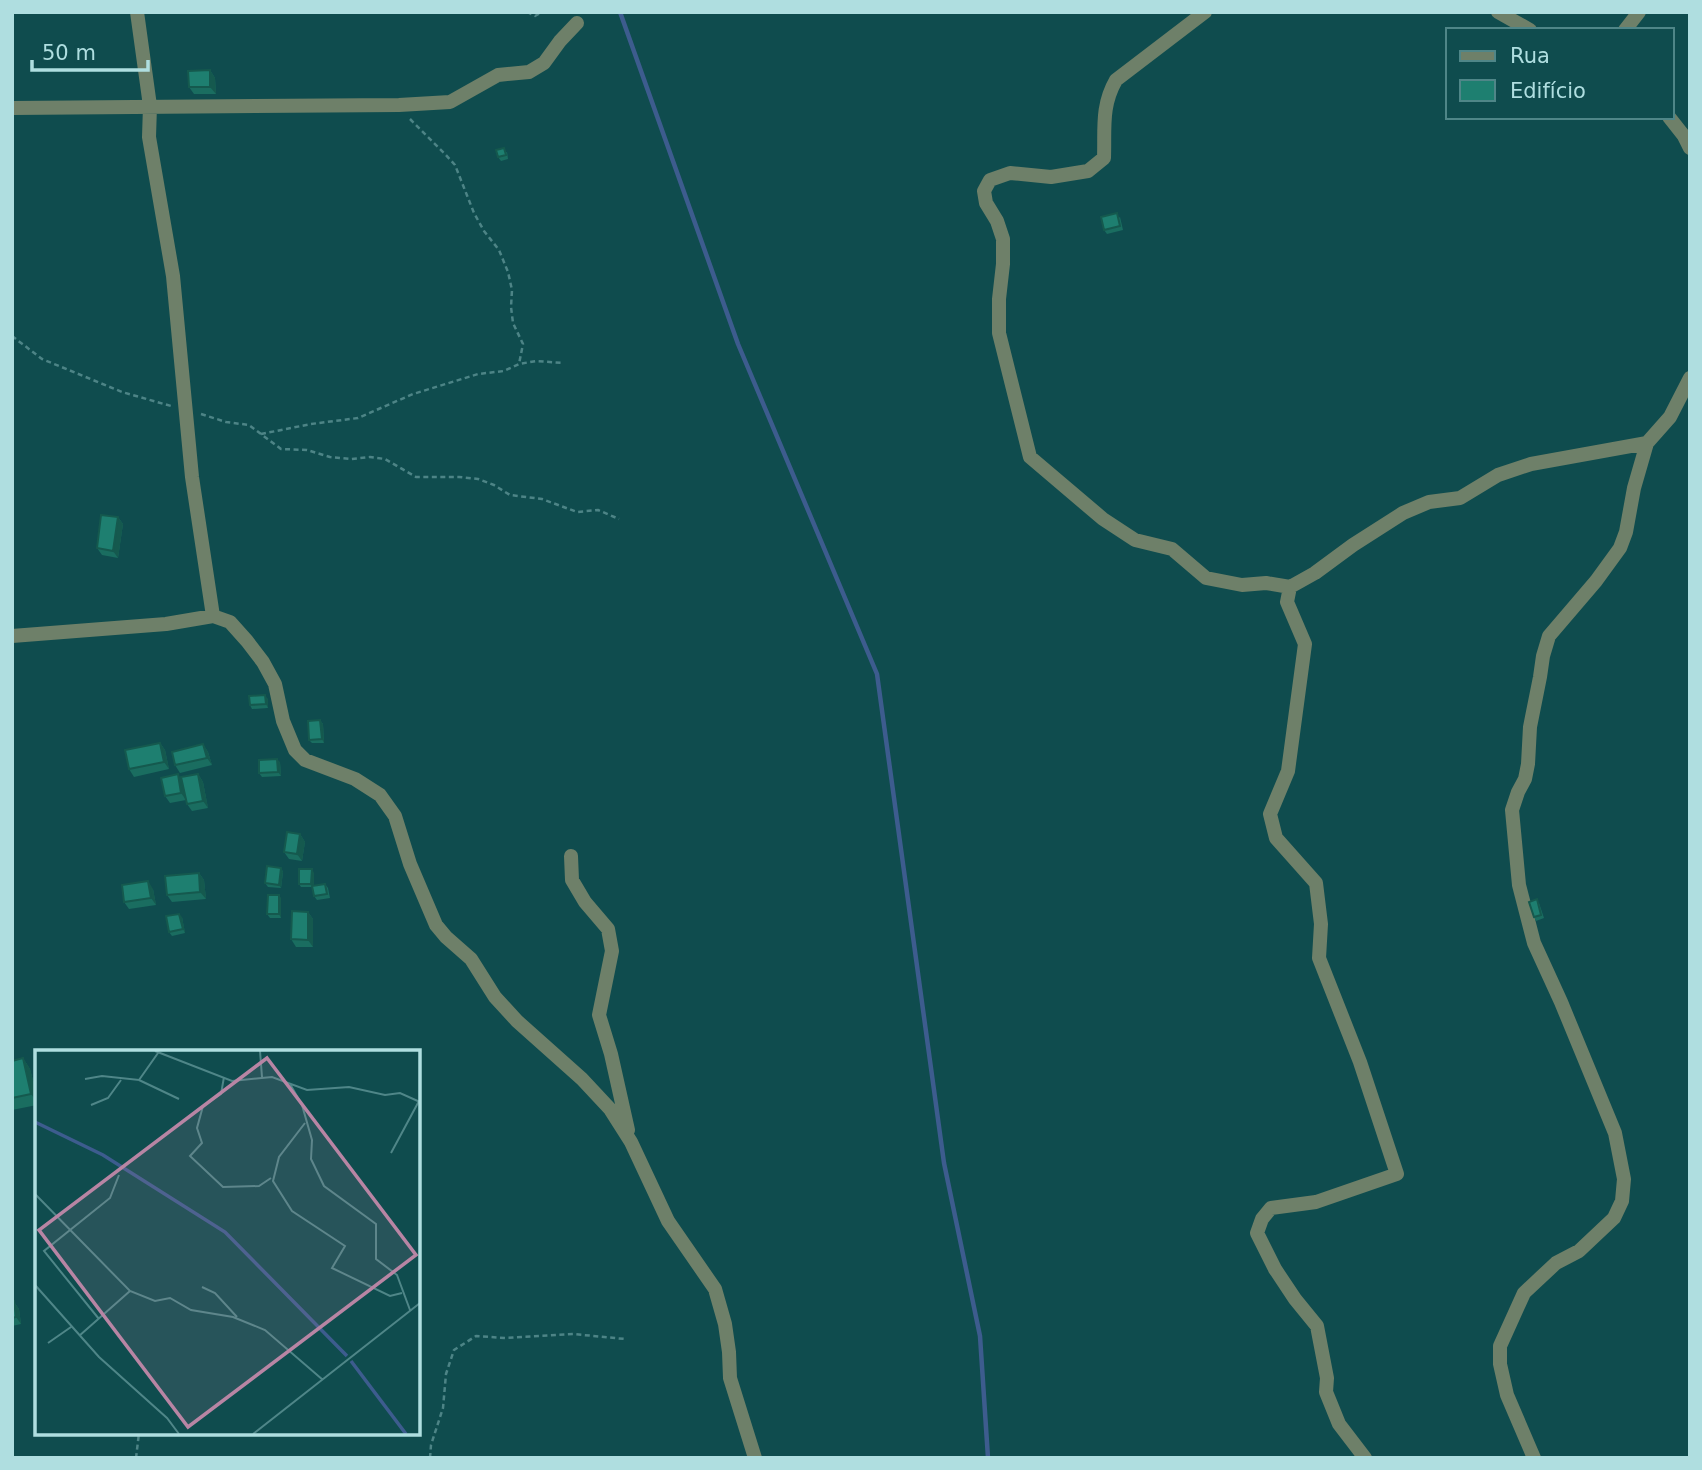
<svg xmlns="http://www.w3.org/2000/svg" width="1702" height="1470" viewBox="0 0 1702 1470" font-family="'DejaVu Sans',sans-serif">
  <rect width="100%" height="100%" fill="#0f4c4e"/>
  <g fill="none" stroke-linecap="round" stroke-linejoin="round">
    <path stroke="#3d5c8e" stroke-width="4.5" d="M 620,12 L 738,344 L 877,674 L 944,1163 L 980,1336 L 988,1458"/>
    <path stroke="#4d8486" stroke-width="2.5" stroke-dasharray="5 3.5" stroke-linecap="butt" d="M 527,12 L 535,16 L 542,12
      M 410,119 L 445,154 L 455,165 L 474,213 L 484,231 L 499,250 L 508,272 L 512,290 L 511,307 L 513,323 L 523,344 L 519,364
      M 12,336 L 42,359 L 122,392 L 171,406
      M 201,414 L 226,422 L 249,425 L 281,449 L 307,450 L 330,457 L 351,459 L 370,457 L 385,459 L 416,477 L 459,477 L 478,479 L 494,485 L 510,495 L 542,499 L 577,512 L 598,510 L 619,519
      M 261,434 L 311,424 L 358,418 L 413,394 L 478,374 L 504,371 L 519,364 L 536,361 L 564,363
      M 136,1458 L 139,1433
      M 430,1458 L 431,1445 L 443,1408 L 446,1374 L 454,1350 L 476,1336 L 505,1338 L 573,1334 L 625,1339"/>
    <path stroke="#6e8069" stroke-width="14" d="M 137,12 L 150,106 L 149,137 L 173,276 L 192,477 L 213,616
      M 1205,12 L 1116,80 C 1101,106 1105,129 1104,158 L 1088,171 L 1051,177 L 1010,173 L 990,180 L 984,191 L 986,203 L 997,221 L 1003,239 L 1003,264 L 999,299 L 999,333 L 1030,457 L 1103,519 L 1135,540 L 1172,549 L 1206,578 L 1242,585 L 1266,583 L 1290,587
      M 1498,12 L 1530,30
      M 1625,30 L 1639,12
      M 12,108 L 399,105 L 450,102 L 498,75 L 529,72 L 544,63 L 560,41 L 577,23
      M 1669,117 L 1684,136 L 1690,148
      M 12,636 L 166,624 L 213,616 L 230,622 L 247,641 L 263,662 L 275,684 L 283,721 L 295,750 L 305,760 L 355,779 L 380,795 L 395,816 L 410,864 L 436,925 L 446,937 L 471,959 L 495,997 L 517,1021 L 582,1079 L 610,1109 L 631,1142 L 668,1221 L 715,1289 L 725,1324 L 729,1352 L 730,1378 L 755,1458
      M 571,856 L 572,880 L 585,902 L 608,929 L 612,951 L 599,1015 L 611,1054 L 628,1130
      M 1365,1458 L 1339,1424 L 1326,1392 L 1327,1378 L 1317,1326 L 1295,1299 L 1275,1269 L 1257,1233 L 1262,1219 L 1271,1208 L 1316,1202 L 1397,1174 L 1360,1062 L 1319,958 L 1321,924 L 1316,883 L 1276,838 L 1270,814 L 1288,771 L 1305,644 L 1287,602 L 1290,587 L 1315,573 L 1353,545 L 1403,513 L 1429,502 L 1460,498 L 1498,475 L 1531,464 L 1647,443
      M 1534,1458 L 1507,1395 L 1500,1364 L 1500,1346 L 1524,1293 L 1556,1263 L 1579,1251 L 1614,1218 L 1622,1201 L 1624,1179 L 1615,1133 L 1561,1002 L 1534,943 L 1519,885 L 1512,810 L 1518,792 L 1525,779 L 1528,764 L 1530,727 L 1540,677 L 1543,656 L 1549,636 L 1596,581 L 1620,548 L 1626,532 L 1634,488 L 1647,443 L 1670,417 L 1690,378"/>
  </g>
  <path fill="#1a6d60" d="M 210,70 L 215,78 L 216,94 L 194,94 L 189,87 Z
    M 507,152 L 508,159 L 501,161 L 498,157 Z
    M 1120,217 L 1123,230 L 1107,234 L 1104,230 Z
    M 118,517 L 123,524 L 118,558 L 102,555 L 97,548 Z
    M 268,699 L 268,708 L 252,709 L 250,705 Z
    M 320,720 L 323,724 L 324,743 L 312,743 L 309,740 Z
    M 160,743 L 165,750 L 169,769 L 134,777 L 129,769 Z
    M 203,744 L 208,752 L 212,765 L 180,773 L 175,765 Z
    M 280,762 L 281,776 L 262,777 L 259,773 Z
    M 198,774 L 203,782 L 208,808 L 192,811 L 187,804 L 186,800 L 170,803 L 165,796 L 182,780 Z
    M 300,834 L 305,842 L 302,861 L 289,859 L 284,852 Z
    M 281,868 L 283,872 L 281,888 L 268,887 L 265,883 Z
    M 199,873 L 204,880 L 206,899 L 172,902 L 167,895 Z
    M 314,873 L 314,886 L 325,884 L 328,888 L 330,898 L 317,900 L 314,896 L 313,887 L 301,887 L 299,884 Z
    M 153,889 L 156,905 L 129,909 L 124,902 Z
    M 281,898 L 281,918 L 270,918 L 267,914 Z
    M 1539,903 L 1544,918 L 1536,921 L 1534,917 Z
    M 308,912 L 313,919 L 313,947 L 296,947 L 291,939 Z
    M 182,917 L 185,933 L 172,936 L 169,932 Z
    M 23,1058 L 30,1069 L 37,1096 L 37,1105 L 12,1110 L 12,1061 Z
    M 12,1293 L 14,1302 L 19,1309 L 21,1324 L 12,1326 Z"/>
  <path fill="#15594e" d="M 210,70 L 215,78 L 216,94 L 210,87 Z
    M 118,517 L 123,524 L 118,558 L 113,551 Z
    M 265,695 L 268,699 L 268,708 L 266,704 Z
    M 320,720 L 323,724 L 324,743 L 322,739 Z
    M 160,743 L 165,750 L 169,769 L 164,762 Z
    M 203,744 L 208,752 L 212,765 L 207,758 Z
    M 277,759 L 280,762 L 281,776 L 278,772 Z
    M 178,774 L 183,782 L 186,800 L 181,793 Z
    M 198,774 L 203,782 L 208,808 L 203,801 Z
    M 300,834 L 305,842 L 302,861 L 297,854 Z
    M 281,868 L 283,872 L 281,888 L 279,885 Z
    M 312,869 L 314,873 L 314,887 L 311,884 Z
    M 199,873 L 204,880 L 206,899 L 200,892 Z
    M 148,881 L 153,889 L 156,905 L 151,898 Z
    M 279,895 L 281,898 L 281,918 L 279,914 Z
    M 308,912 L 313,919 L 313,947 L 308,940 Z
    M 179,914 L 182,917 L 185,933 L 183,929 Z
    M 23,1058 L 30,1069 L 37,1096 L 37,1102 L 31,1094 Z
    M 12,1293 L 14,1302 L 19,1309 L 21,1324 L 16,1317 L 14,1303 L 12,1300 Z"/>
  <path fill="#1e7f70" stroke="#15594e" stroke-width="2" d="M 210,70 L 210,87 L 189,87 L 188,71 Z
    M 504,148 L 506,155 L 498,157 L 496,150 Z
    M 1117,213 L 1120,226 L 1104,230 L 1101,217 Z
    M 101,515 L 118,517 L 113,551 L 97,548 Z
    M 265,695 L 266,704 L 250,705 L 249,696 Z
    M 320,720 L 322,739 L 309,740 L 308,721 Z
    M 160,743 L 164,762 L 129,769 L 125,750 Z
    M 203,744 L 207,758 L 175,765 L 172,752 Z
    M 277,759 L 278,772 L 259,773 L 259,760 Z
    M 178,774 L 181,793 L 165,796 L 161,778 Z
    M 198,774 L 203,801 L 187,804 L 181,777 Z
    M 287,832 L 300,834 L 297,854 L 284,852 Z
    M 267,866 L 281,868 L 279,885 L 265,883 Z
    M 299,869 L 312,869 L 311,884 L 299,884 Z
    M 199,873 L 200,892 L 167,895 L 165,876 Z
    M 148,881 L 151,898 L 124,902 L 122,885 Z
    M 325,884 L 327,894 L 314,896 L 312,886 Z
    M 268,895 L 279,895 L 279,914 L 267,914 Z
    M 1537,899 L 1541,915 L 1534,917 L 1529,902 Z
    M 292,911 L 308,912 L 308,940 L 291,939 Z
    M 179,914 L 183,929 L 169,932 L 166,916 Z
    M 23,1058 L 31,1094 L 12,1098 L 12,1061 Z
    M 12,1301 L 14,1301 L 16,1317 L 12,1318 Z"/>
  <g transform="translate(35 1050)">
    <rect width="385" height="385" fill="#0f4c4e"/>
    <path fill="none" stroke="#3d5c8e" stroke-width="3.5" d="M 0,72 L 68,105 L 190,182 L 312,306M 316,311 L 371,384"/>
    <path fill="none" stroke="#4f8688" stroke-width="2" d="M 120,1 L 197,31 L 237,27 L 272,40 L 314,37 L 350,45 L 365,43 L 385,52M 225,1 L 227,27M 189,27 L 186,44 L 168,56 L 162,78 L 167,93 L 155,106 L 188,137 L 224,136 L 236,128M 50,29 L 67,26 L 104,30 L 123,3M 104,30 L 144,49M 255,34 L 267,55 L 277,90 L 276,109 L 289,136 L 341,174 L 341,209 L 362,225 L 375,260M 56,55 L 73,48 L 86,30M 270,73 L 244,107 L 238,131 L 257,161 L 310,196 L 297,218 L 355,246 L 367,243M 356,103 L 384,51M 0,144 L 95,241 L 120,251 L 135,248 L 156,260 L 198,267 L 230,280 L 288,330M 0,235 L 64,307 L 132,368 L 144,384M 167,237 L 180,243 L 202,267M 64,269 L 9,201 L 75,148 L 84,125M 44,286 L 95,241M 13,293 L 36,277M 218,384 L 385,253"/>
    <path fill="#b885a4" fill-opacity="0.15" stroke="#b885a4" stroke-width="3.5" d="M 232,8 L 381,205 L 153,377 L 4,180 Z"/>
    <rect width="385" height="385" fill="none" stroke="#afdee0" stroke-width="3.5"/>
  </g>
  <rect width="1702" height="1470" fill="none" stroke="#afdee0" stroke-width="28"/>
  <rect x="1446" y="28" width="228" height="91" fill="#0f4c4e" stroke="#4f8688" stroke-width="2"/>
  <rect x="1460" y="51" width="35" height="10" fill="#6e8069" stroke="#4f8688" stroke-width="2"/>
  <text x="1510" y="63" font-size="21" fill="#afdee0">Rua</text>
  <rect x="1460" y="80" width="35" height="21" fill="#1e7f70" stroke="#4f8688" stroke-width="2"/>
  <text x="1510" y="98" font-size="21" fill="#afdee0">Edifício</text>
  <path d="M32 60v10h116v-10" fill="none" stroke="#afdee0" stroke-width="3.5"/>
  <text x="42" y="60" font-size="21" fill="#afdee0" stroke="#0f4c4e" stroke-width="5" paint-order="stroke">50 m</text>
</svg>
